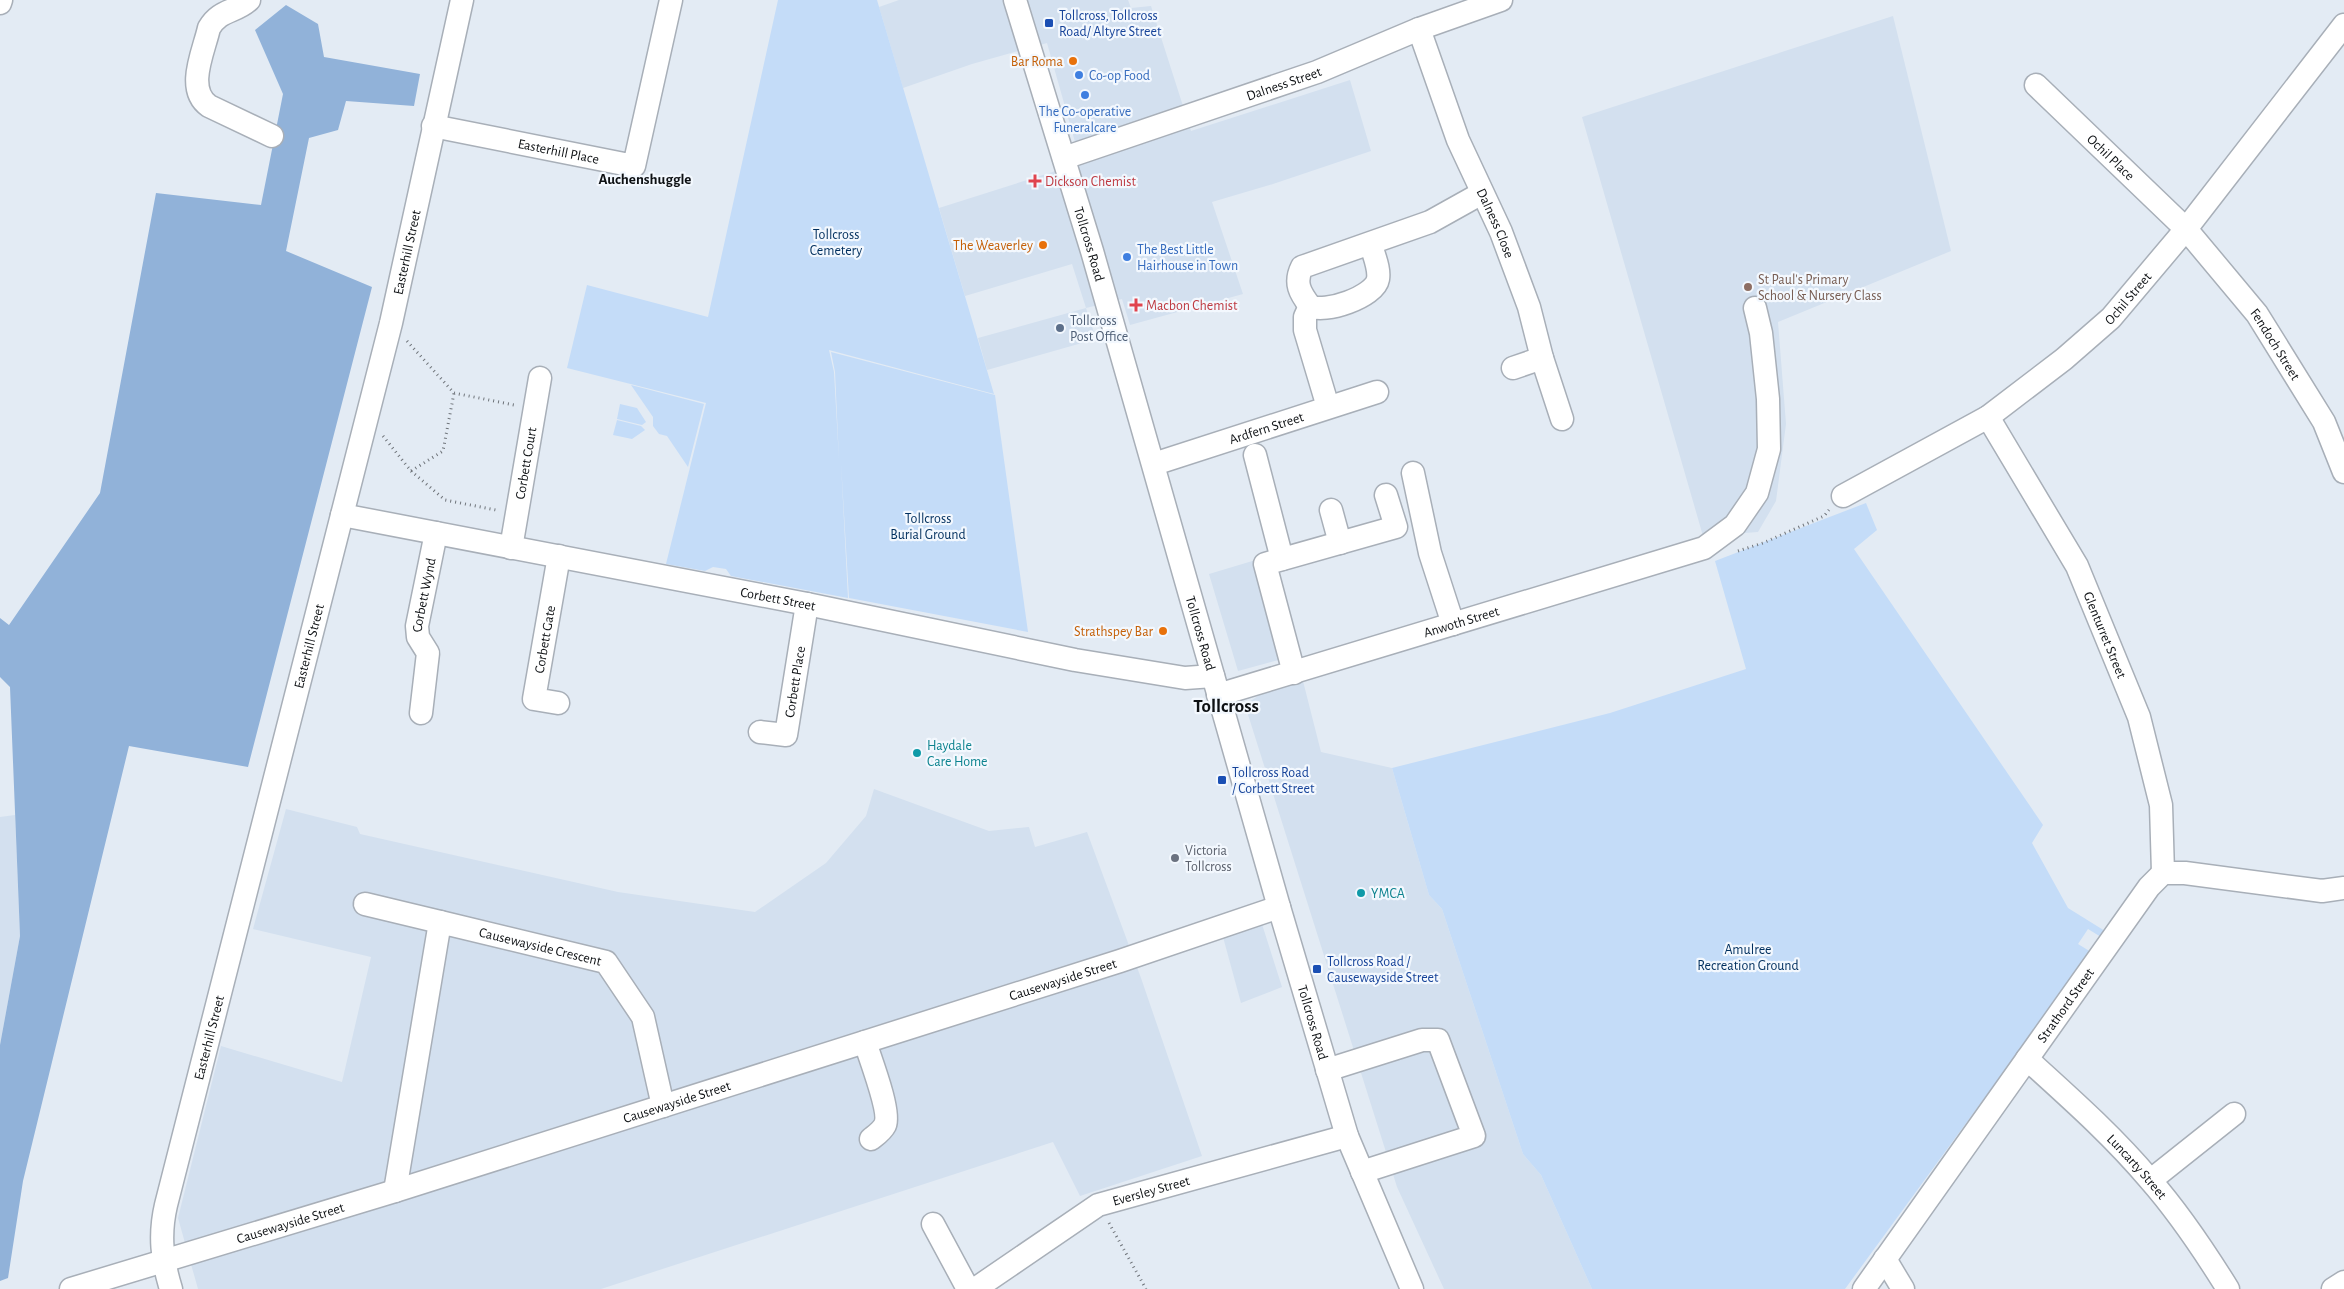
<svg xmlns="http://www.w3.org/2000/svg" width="2344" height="1289" viewBox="0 0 2344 1289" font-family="'Alegreya Sans',sans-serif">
  <rect width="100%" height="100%" fill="#e3ebf4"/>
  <path fill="#d3e0ef" d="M 899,0 L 1128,0 L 1131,8 L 1151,6 L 1191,131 L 1350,80 L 1371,151 L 1273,184 L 1212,202 L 1243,294 L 1130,325 L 1122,299 L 1086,308 L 1096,339 L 987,370 L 978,338 L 1086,308 L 1072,264 L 965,296 L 939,208 L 1081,163 L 1047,43 L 972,64 L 903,88 L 879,7 Z
    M 1893,16 L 1951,251 L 1778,322 L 1786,424 L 1776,501 L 1758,532 L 1703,536 L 1582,117 Z
    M 1259,559 L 1286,658 L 1238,671 L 1209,574 Z
    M 1303,681 L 1321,752 L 1392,768 L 1429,895 L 1442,909 L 1523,1154 L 1541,1175 L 1592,1289 L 1444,1289 L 1397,1187 L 1245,705 L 1265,691 Z
    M 874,789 L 989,831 L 1029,827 L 1035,847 L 1087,832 L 1141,978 L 1202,1156 L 1080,1196 L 1053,1142 L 601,1289 L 198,1289 L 178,1218 L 221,1046 L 342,1082 L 371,957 L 253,929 L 286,809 L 357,827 L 360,834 L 618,892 L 755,912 L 826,863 L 866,816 Z
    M 15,815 L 20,936 L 0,1045 L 0,817 Z
    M 1261,921 L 1282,987 L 1241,1003 L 1223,937 Z"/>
  <path fill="#c4dcf8" d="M 778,0 L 877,0 L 994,394 L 829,350 L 834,372 L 839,460 L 835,372 L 831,352 L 995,395 L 1028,632 L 849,598 L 841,463 L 848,598 L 731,576 L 726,569 L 713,567 L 705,571 L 666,564 L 706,403 L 567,368 L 587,285 L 708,317 Z
    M 631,385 L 704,404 L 688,467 L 667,436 L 659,434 L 653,426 L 653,417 Z
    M 620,404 L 637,408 L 646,422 L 642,425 L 617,419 Z
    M 617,420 L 641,426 L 645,430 L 632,439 L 613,435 Z
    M 1866,503 L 1877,530 L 1854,549 L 2043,825 L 2032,843 L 2068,908 L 2105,931 L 2101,937 L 2088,929 L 2078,944 L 2091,952 L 1845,1289 L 1592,1289 L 1541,1175 L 1523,1154 L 1442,909 L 1429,895 L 1392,768 L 1610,713 L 1746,669 L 1715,561 Z"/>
  <path fill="#91b2d9" d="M 286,5 L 318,24 L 324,57 L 420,74 L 414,106 L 346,101 L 338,130 L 309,138 L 286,251 L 372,287 L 248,767 L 129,746 L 23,1181 L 8,1278 L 0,1281 L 0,1045 L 20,936 L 10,687 L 0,677 L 0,618 L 9,625 L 100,493 L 156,193 L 261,205 L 283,94 L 255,30 Z"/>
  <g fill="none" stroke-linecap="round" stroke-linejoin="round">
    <defs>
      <g id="minor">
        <path d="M 249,0 C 235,13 220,9 209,28 C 204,51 185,89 209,106 L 272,136"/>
        <path id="s1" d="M 1015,0 L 1092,251 L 1279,907 L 1347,1136 L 1412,1289"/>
        <path d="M 0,3 L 1,0"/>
        <path id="s2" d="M 1419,29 L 1458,140 L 1501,232 L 1529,307 L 1542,358 L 1562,419"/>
        <path id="s3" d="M 2036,85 L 2186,229 L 2257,314 L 2324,422 L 2344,472"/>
        <path id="s4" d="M 433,126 L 634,166 L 671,0"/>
        <path id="s5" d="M 1064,158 L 1317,72 L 1419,29 L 1501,0"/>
        <path d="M 1371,244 C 1373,254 1380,268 1378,279 C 1375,297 1324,314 1310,306 C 1300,293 1294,283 1302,267 L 1430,222 L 1482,193"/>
        <path d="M 1310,306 L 1305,317 L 1305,330 L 1328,407"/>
        <path d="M 1513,368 L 1542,358"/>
        <path id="s6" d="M 1988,417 L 2077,566 L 2139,717 L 2161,805 L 2163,873"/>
        <path d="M 1255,455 L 1282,559"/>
        <path id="s7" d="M 1154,464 L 1377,392"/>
        <path d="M 1413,473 L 1430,553 L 1453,624"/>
        <path id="s8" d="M 1843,496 L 1988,417 L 2064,359 L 2111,318 L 2186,229 L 2344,25"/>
        <path d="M 1331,510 L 1340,543"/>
        <path id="s9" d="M 342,515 L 807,604 L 1075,660 L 1185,678 L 1213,676"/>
        <path id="s10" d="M 511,548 L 540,378"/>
        <path d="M 1294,673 L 1265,564 L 1396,527 L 1386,495"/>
        <path id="s11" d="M 1218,695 L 1704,548 L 1735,525 L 1757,493 L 1769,449 L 1768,399 L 1761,333 L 1755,308"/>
        <path id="s12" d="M 558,703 L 534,699 L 559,556"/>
        <path id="s13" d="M 421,713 L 428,653 L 418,637 L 417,626 L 436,533"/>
        <path id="s14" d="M 760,732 L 786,735 L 807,604"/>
        <path d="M 365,904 L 440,922"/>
        <path d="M 865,1042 C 870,1058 891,1112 885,1125 C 882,1131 876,1135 871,1139"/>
        <path id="s15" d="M 2027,1059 C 2070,1098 2113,1136 2150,1180 C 2179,1213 2205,1252 2228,1289"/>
        <path d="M 1327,1070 L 1422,1040 L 1438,1040 L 1474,1136 L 1362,1172"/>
        <path d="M 2151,1180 L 2234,1114"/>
        <path id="s16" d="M 395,1191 L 440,922 L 606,962 L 643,1017 L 663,1106"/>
        <path d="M 933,1224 L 968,1289"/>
        <path d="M 1885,1259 L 1903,1289"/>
        <path id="s17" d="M 71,1289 L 395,1191 L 1120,961 L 1279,907"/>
        <path id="s18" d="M 171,1289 C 162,1260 159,1235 166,1205 L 391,323 L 462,0"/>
        <path id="s19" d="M 975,1289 L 1098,1205 L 1347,1136"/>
        <path id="s20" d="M 1864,1289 L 2149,887 L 2163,873 L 2185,873 L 2322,891 L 2344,888"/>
        <path d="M 2333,1289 L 2344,1282"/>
      </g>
    </defs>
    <use href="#minor" stroke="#a8afb8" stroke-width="25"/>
    <path stroke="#6f747a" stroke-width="3" stroke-dasharray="1 4" stroke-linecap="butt" d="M 407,341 L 454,393 L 514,405
      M 383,436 L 411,471 L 443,451 L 454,393
      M 411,471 L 445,500 L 496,510
      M 1738,551 L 1763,543 L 1824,516 L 1829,510
      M 1109,1223 L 1146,1289"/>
    <use href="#minor" stroke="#fff" stroke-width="22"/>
  </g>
  <g fill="#1a4fb4" stroke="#f3f8fe" stroke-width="2">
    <rect x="1044" y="18" width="10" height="10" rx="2.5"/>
    <rect x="1217" y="775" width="10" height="10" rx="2.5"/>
    <rect x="1312" y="964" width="10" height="10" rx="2.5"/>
  </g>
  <g fill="#e8710a" stroke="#f3f8fe" stroke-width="2">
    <circle cx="1073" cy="61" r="5"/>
    <circle cx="1043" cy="245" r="5"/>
    <circle cx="1163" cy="631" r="5"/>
  </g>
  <g fill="#3f7fe0" stroke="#f3f8fe" stroke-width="2">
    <circle cx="1079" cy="75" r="5"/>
    <circle cx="1085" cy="95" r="5"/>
    <circle cx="1127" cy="257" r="5"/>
  </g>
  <g fill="#e0444e" stroke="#f3f8fe" stroke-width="2">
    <path d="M1032.5 173.5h5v5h5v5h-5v5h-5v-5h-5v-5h5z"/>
    <path d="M1133.5 297.5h5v5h5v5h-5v5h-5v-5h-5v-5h5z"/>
  </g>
  <circle fill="#8d6e63" stroke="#f3f8fe" stroke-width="2" cx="1748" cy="287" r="5"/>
  <circle fill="#5c6f8a" stroke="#f3f8fe" stroke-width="2" cx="1060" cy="328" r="5"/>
  <g fill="#0f9aa8" stroke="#f3f8fe" stroke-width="2">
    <circle cx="917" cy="753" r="5"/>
    <circle cx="1361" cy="893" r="5"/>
  </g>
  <circle fill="#6b7280" stroke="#f3f8fe" stroke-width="2" cx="1175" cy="858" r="5"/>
  <g text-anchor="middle" stroke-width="4.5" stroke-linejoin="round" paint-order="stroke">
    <g font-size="14" fill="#164399" stroke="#f3f8fe" text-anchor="start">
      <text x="1059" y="20">Tollcross, Tollcross<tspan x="1059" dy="16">Road/ Altyre Street</tspan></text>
      <text x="1232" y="777">Tollcross Road<tspan x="1232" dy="16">/ Corbett Street</tspan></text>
      <text x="1327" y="966">Tollcross Road /<tspan x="1327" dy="16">Causewayside Street</tspan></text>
    </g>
    <g font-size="14" fill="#c56008" stroke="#f3f8fe" text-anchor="end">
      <text x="1063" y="66">Bar Roma</text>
      <text x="1033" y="250">The Weaverley</text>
      <text x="1153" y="636">Strathspey Bar</text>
    </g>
    <g font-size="14" fill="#366cbe" stroke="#f3f8fe" text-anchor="start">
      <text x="1089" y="80">Co-op Food</text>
      <text x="1085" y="116" text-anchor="middle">The Co-operative<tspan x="1085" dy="16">Funeralcare</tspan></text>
      <text x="1137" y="254">The Best Little<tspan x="1137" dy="16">Hairhouse in Town</tspan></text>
    </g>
    <g font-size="14" fill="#0e1114" stroke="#f3f8fe">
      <text dy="5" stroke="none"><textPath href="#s5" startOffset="232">Dalness Street</textPath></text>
      <text dy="5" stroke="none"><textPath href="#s4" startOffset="128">Easterhill Place</textPath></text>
      <text dy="5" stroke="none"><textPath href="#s3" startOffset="104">Ochil Place</textPath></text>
      <text dy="5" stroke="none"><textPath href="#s2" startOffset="209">Dalness Close</textPath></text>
      <text dy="5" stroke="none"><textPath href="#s1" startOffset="255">Tollcross Road</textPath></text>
      <text dy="5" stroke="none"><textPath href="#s18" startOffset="1068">Easterhill Street</textPath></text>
      <text dy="5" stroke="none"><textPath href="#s8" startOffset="349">Ochil Street</textPath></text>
      <text dy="5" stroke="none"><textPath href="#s3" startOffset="354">Fendoch Street</textPath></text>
      <text dy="5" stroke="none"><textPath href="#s7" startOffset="118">Ardfern Street</textPath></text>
      <text dy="5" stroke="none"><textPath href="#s10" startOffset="86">Corbett Court</textPath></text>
      <text dy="5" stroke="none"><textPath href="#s13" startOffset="122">Corbett Wynd</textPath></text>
      <text dy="5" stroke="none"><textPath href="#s9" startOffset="444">Corbett Street</textPath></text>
      <text dy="5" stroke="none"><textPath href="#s11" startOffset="254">Anwoth Street</textPath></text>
      <text dy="5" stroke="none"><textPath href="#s1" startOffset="660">Tollcross Road</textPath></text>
      <text dy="5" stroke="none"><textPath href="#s6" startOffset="248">Glenturret Street</textPath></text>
      <text dy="5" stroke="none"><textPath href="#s12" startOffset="85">Corbett Gate</textPath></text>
      <text dy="5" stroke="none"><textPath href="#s18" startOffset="662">Easterhill Street</textPath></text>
      <text dy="5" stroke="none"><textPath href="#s14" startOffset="80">Corbett Place</textPath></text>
      <text dy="5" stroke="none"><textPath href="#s16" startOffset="376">Causewayside Crescent</textPath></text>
      <text dy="5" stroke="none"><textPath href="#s17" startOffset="1039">Causewayside Street</textPath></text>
      <text dy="5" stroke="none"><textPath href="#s20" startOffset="348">Strathord Street</textPath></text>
      <text dy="5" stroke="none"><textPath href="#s1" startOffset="1065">Tollcross Road</textPath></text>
      <text dy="5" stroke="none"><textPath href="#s18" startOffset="258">Easterhill Street</textPath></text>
      <text dy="5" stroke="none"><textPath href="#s17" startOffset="634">Causewayside Street</textPath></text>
      <text dy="5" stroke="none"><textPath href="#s15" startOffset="154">Luncarty Street</textPath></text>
      <text dy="5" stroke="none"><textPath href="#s19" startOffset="204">Eversley Street</textPath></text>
      <text dy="5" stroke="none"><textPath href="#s17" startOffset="229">Causewayside Street</textPath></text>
    </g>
    <g font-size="14" fill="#be3a42" stroke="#f3f8fe" text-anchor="start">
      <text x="1045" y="186">Dickson Chemist</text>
      <text x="1146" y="310">Macbon Chemist</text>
    </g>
    <g font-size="14" fill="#002f5e" stroke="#f3f8fe">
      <text x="836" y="239">Tollcross<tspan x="836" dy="16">Cemetery</tspan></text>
      <text x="928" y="523">Tollcross<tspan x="928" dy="16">Burial Ground</tspan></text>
      <text x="1748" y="954">Amulree<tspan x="1748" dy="16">Recreation Ground</tspan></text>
    </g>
    <g font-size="14" fill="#785e54" stroke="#f3f8fe" text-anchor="start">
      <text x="1758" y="284">St Paul's Primary<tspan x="1758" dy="16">School &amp; Nursery Class</tspan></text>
    </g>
    <g font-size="14" fill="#4e5e75" stroke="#f3f8fe" text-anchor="start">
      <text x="1070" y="325">Tollcross<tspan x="1070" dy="16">Post Office</tspan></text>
    </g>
    <g font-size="14" fill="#0d838f" stroke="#f3f8fe" text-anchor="start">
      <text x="927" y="750">Haydale<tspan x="927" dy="16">Care Home</tspan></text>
      <text x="1371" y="898">YMCA</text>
    </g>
    <g font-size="14" fill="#5b616d" stroke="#f3f8fe" text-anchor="start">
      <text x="1185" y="855">Victoria<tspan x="1185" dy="16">Tollcross</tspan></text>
    </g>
    <g font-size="15" font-weight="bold" fill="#0e1114" stroke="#f3f8fe">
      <text x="645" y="184">Auchenshuggle</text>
    </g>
    <g font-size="19" font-weight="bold" fill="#0e1114" stroke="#f3f8fe">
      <text x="1226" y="712">Tollcross</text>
    </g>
  </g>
</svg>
